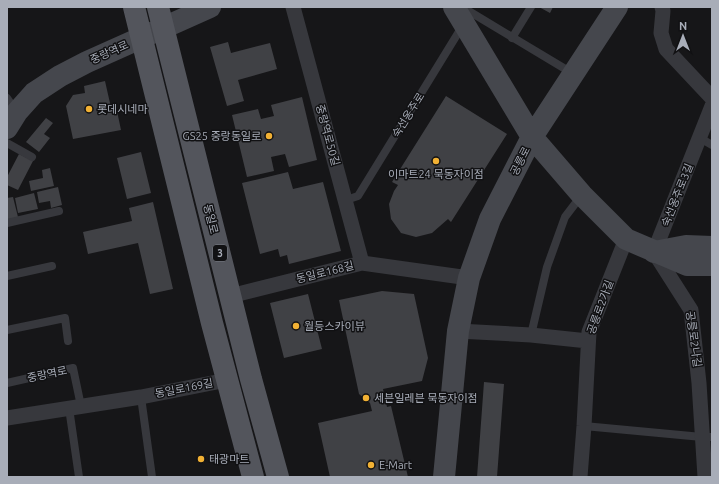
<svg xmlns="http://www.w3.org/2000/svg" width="719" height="484" viewBox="0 0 719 484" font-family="Ubuntu,'Noto Sans KR',sans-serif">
  <rect width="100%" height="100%" fill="#161618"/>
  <path fill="#404145" d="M 539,7 L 553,7 L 550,13 Z
    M 228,42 L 231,53 L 270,43 L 277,69 L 238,80 L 244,101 L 227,106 L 210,47 Z
    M 105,81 L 112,112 L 117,111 L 121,130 L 73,139 L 66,106 L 73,95 L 85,93 L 84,86 Z
    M 446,96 L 507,134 L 451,222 L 448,219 L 432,233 L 416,237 L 401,233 L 391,219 L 389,204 L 394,191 L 398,185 L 392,182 Z
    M 302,97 L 317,160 L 289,167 L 285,154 L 271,157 L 274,171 L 247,177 L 232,115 L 258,109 L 261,119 L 274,116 L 271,105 Z
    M 46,118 L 53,123 L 44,134 L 50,138 L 39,152 L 26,142 Z
    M 141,152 L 151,193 L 127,199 L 117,158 Z
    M 19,154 L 33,161 L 18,190 L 7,185 L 7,177 Z
    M 50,168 L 54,186 L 31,191 L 29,181 L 43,178 L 42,170 Z
    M 288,172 L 293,189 L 323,182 L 341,251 L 289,264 L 287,255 L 280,257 L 278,249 L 260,254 L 242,183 Z
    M 58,187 L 62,205 L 51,208 L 50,201 L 39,203 L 37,192 Z
    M 34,193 L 38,209 L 18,213 L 15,198 Z
    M 13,197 L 18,217 L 7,220 L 7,198 Z
    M 153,202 L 173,289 L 150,294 L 138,243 L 88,254 L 83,232 L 132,221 L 129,208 Z
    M 382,291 L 414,294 L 428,358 L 422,381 L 383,389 L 387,407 L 391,406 L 408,477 L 330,477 L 318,423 L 372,411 L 370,403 L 359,394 L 339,300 Z
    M 308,294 L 322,349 L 284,358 L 270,303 Z
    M 484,382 L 504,384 L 497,477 L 477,477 Z"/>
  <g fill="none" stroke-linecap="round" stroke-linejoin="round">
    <path stroke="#37383d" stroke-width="8" d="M 462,7 L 572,73
      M 512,38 L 531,7
      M 7,98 L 16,111
      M 700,138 L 712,145
      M 7,143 L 32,157
      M 346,200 L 358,196 L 463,25
      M 7,223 L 59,211
      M 7,276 L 52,266
      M 7,330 L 65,318 L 68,341
      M 531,335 L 547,267 L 565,217 L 581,196
      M 7,383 L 73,368 L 81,406
      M 141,397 L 152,477
      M 69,408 L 79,477
      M 584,426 L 702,437 L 712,437"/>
    <path stroke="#37383d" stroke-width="15" d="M 293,7 L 362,263
      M 662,7 L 663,11 L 661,33 L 666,49 L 712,98
      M 230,296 L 362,263 L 469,278
      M 458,331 L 531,335 L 588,341
      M 7,418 L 141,397 L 227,380
      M 580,477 L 584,426 L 589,332 L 626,239
      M 705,477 L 699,383 L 691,310 L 654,252 L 712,106"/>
    <path stroke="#45474d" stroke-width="22" d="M 454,7 L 532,137 L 582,195 L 626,239 L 687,265 L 712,265
      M 7,128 L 17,112 L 34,93 L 60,76 L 87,62 L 210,7
      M 654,252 L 686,246 L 712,247
      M 444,477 L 458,331 L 469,278 L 490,219 L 532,137 L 617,7"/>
    <path stroke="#53555c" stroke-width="22" d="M 134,7 L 212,323 L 253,477
      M 158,7 L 251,379 L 278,477"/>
  </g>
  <g fill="#f2b134" stroke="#111113" stroke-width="1.5">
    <circle cx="89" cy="109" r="4"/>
    <circle cx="269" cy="136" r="4"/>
    <circle cx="436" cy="161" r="4"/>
    <circle cx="296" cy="326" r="4"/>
    <circle cx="366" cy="398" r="4"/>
    <circle cx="201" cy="459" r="4"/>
    <circle cx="371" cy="465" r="4"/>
  </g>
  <g text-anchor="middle" stroke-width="3" stroke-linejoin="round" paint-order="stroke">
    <rect fill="#111113" stroke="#7b7e86" stroke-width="1" x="213" y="245" width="14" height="16" rx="3"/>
    <g font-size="10" font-weight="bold" fill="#a8adb8">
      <text x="220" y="257">3</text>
    </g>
    <g font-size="11" fill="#a8adb8" stroke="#111113">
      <text transform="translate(109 52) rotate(-24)" y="4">중랑역로</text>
      <text transform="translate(408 115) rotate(-58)" y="4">숙선옹주로</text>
      <text transform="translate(328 135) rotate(75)" y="4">중랑역로50길</text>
      <text transform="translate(520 161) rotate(-63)" y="4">공릉로</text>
      <text transform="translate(677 195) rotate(-68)" y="4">숙선옹주로3길</text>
      <text transform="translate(211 219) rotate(76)" y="4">동일로</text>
      <text transform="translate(325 272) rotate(-14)" y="4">동일로168길</text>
      <text transform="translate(600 307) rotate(-70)" y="4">공릉로2가길</text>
      <text transform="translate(694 339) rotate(82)" y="4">공릉로2나길</text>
      <text transform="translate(47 374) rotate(-12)" y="4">중랑역로</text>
      <text transform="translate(184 388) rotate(-11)" y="4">동일로169길</text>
    </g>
    <g font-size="11" fill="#a8adb8" stroke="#111113" text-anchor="start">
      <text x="97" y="113">롯데시네마</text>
      <text x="261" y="140" text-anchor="end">GS25 중랑동일로</text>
      <text x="436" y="178" text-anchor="middle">이마트24 묵동자이점</text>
      <text x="304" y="330">월등스카이뷰</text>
      <text x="374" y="402">세븐일레븐 묵동자이점</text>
      <text x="209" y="463">태광마트</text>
      <text x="379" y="469">E-Mart</text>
    </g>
  </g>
  <rect width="719" height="484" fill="none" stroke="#a8adb8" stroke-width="16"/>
  <g transform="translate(683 36)" stroke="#111113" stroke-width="3" paint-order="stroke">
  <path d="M0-3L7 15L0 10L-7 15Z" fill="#a8adb8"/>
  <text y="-6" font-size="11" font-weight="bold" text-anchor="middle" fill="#a8adb8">N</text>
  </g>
</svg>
